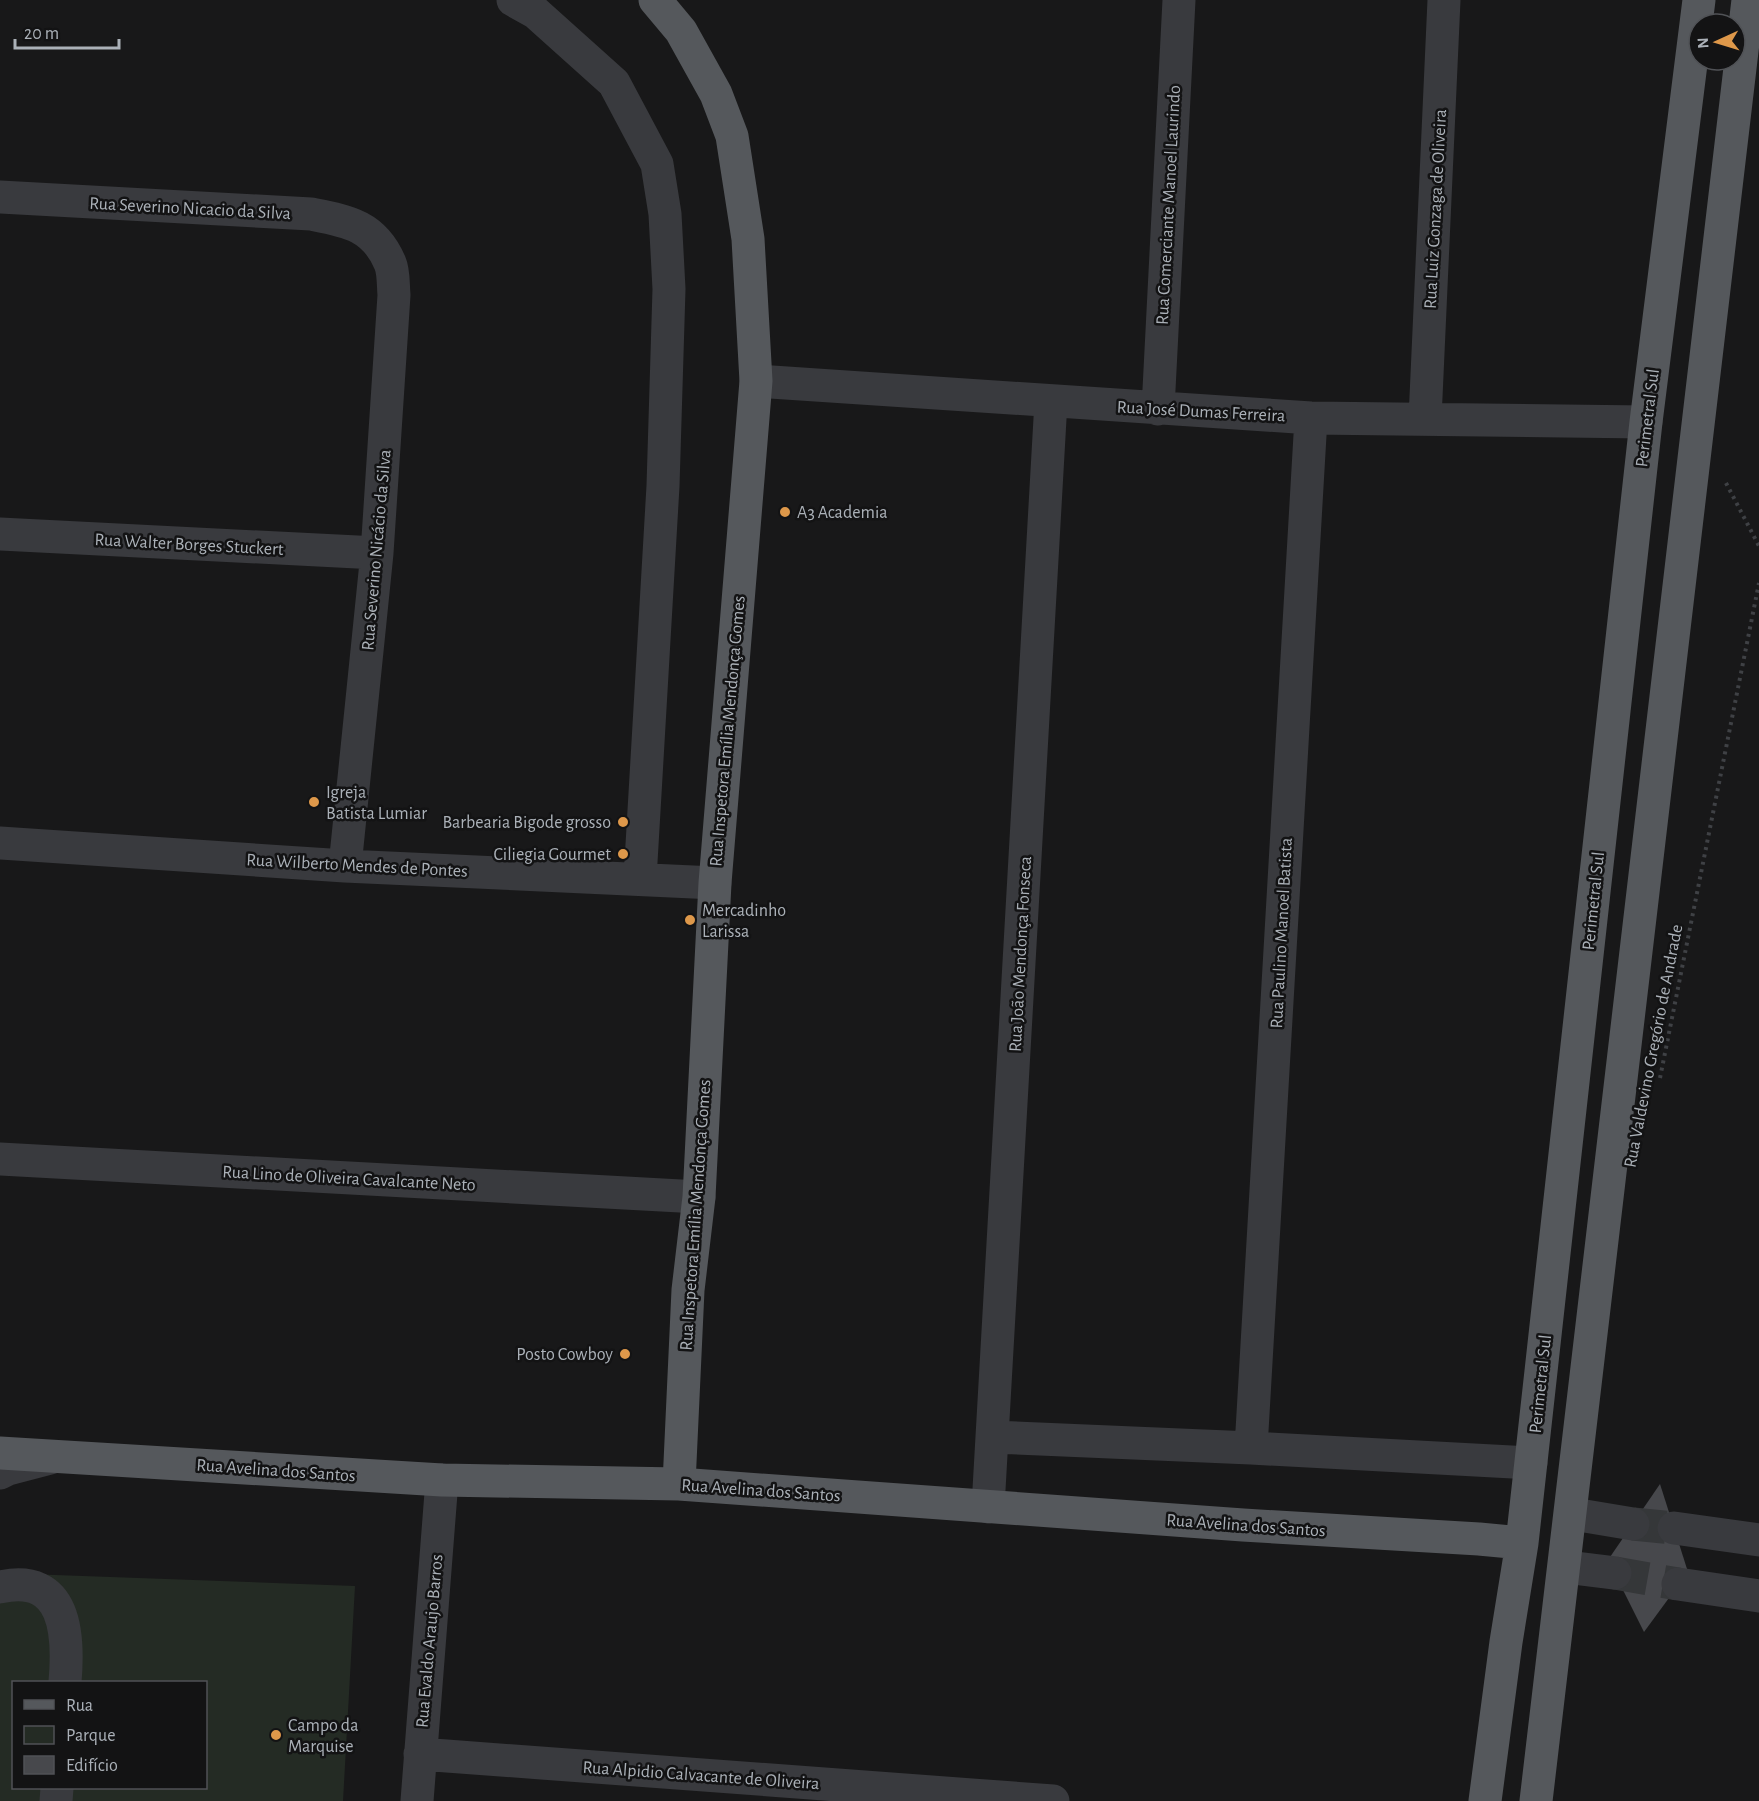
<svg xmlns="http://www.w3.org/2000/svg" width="1759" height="1801" viewBox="0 0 1759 1801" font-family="'Alegreya Sans',sans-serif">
  <rect width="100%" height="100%" fill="#181819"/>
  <path fill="#242b24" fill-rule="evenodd" d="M 0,1573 L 355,1586 L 343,1801 L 0,1801 ZM 14,1682 L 206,1682 L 206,1788 L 14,1788 Z"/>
  <path fill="#47484c" d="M 1660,1484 L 1688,1572 L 1644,1632 L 1608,1560 Z"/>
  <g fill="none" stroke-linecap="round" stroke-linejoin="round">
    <path stroke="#353739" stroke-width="33" stroke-dasharray="33 16" stroke-linecap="butt" d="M 1633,1524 L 1674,1528
      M 1615,1573 L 1678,1584"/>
    <path stroke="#3f4145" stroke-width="4" stroke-dasharray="3 4.5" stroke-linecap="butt" d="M 1726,483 L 1759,546
      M 1660,1078 L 1759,583"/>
    <path stroke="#393a3e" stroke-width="33" d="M 513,0 L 536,13 L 614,83 L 657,164 L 665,214 L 669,289 L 663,486 L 640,879
      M 0,197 L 311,214 C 347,221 374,225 390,263 C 394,272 393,285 394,295 L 377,553 L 345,866
      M 756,381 L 1311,418 L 1646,422
      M 1158,409 L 1179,0
      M 1425,419 L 1444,0
      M 0,534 L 377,553
      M 0,843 L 345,866 L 715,883
      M 0,1159 L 699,1197
      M 992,1437 L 1251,1448 L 1531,1463
      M 1251,1448 L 1311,418
      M 0,1473 L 8,1469 L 50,1458
      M 988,1507 L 1051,401
      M 1573,1514 L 1633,1524
      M 1674,1528 L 1759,1540
      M 1566,1567 L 1615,1573
      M 1678,1584 L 1759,1596
      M 0,1587 C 67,1572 69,1636 65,1682
      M 420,1754 L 1053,1801
      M 56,1801 L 57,1788
      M 417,1801 L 442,1480"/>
    <path stroke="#55585c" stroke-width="33" d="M 655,0 L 681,31 L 716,94 L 732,136 L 748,239 L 756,381 L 715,883 L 699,1197 L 688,1290 L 679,1484
      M 0,1453 L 442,1480 L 679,1484 L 1243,1525 L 1479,1539 L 1522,1543
      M 1485,1801 L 1506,1642 L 1522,1543 L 1646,422 L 1699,0
      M 1536,1801 C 1612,1201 1676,600 1748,0"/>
  </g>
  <g fill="#de984a" stroke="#131314" stroke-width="2">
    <circle cx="785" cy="512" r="6"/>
    <circle cx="314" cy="802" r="6"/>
    <circle cx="623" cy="822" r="6"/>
    <circle cx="623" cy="854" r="6"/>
    <circle cx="690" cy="920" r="6"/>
    <circle cx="625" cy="1354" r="6"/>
    <circle cx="276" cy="1735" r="6"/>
  </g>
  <g text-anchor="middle" stroke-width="5" stroke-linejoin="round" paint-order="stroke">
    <g font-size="18" fill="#abb1b8" stroke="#131314">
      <text transform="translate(1168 205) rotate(-87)" y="6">Rua Comerciante Manoel Laurindo</text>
      <text transform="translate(190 208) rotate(3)" y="6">Rua Severino Nicacio da Silva</text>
      <text transform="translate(1435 209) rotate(-87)" y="6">Rua Luiz Gonzaga de Oliveira</text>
      <text transform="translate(1201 411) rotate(3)" y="6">Rua José Dumas Ferreira</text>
      <text transform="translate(1647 418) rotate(-83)" y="6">Perimetral Sul</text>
      <text transform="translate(189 544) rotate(3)" y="6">Rua Walter Borges Stuckert</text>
      <text transform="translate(376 550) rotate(-85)" y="6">Rua Severino Nicácio da Silva</text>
      <text transform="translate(727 731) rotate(-85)" y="6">Rua Inspetora Emília Mendonça Gomes</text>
      <text transform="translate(357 865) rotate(3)" y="6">Rua Wilberto Mendes de Pontes</text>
      <text transform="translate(1593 901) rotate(-84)" y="6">Perimetral Sul</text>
      <text transform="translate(1281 933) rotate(-87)" y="6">Rua Paulino Manoel Batista</text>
      <text transform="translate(1020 954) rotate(-87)" y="6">Rua João Mendonça Fonseca</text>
      <text transform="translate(1653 1046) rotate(-79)" y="6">Rua Valdevino Gregório de Andrade</text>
      <text transform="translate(349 1178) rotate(3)" y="6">Rua Lino de Oliveira Cavalcante Neto</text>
      <text transform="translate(695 1215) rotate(-86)" y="6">Rua Inspetora Emília Mendonça Gomes</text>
      <text transform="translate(1540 1384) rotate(-84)" y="6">Perimetral Sul</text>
      <text transform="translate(276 1470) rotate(4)" y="6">Rua Avelina dos Santos</text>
      <text transform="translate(761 1490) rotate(4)" y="6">Rua Avelina dos Santos</text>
      <text transform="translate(1246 1525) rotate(4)" y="6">Rua Avelina dos Santos</text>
      <text transform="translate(429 1641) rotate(-85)" y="6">Rua Evaldo Araujo Barros</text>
      <text transform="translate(701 1775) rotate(4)" y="6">Rua Alpidio Calvacante de Oliveira</text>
    </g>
    <g font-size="18" fill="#abb1b8" stroke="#131314" text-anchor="start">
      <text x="797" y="518">A3 Academia</text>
      <text x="326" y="798">Igreja<tspan x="326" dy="21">Batista Lumiar</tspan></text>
      <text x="611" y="828" text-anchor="end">Barbearia Bigode grosso</text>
      <text x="611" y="860" text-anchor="end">Ciliegia Gourmet</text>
      <text x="702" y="916">Mercadinho<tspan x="702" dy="21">Larissa</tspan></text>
      <text x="613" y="1360" text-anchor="end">Posto Cowboy</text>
      <text x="288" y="1731">Campo da<tspan x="288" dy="21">Marquise</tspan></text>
    </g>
  </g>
  <rect x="12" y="1681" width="195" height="108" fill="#131314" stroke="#505256" stroke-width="1.5"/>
  <rect x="24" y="1700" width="30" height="9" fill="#55585c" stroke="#505256" stroke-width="1.5"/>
  <text x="66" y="1711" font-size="18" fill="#abb1b8">Rua</text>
  <rect x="24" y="1726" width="30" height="18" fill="#242b24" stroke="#505256" stroke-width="1.5"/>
  <text x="66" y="1741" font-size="18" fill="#abb1b8">Parque</text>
  <rect x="24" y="1756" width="30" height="18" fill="#47484c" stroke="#505256" stroke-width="1.5"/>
  <text x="66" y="1771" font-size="18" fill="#abb1b8">Edifício</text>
  <g transform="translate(1717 42) rotate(266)"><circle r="28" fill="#131314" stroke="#505256" stroke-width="1.5"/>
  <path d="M0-4.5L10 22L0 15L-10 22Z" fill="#de984a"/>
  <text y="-9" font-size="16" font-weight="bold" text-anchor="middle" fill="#abb1b8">N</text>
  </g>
  <path d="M15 39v9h104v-9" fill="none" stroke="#abb1b8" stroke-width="3"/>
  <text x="24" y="39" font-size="18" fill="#abb1b8" stroke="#131314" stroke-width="4.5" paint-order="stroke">20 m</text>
</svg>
